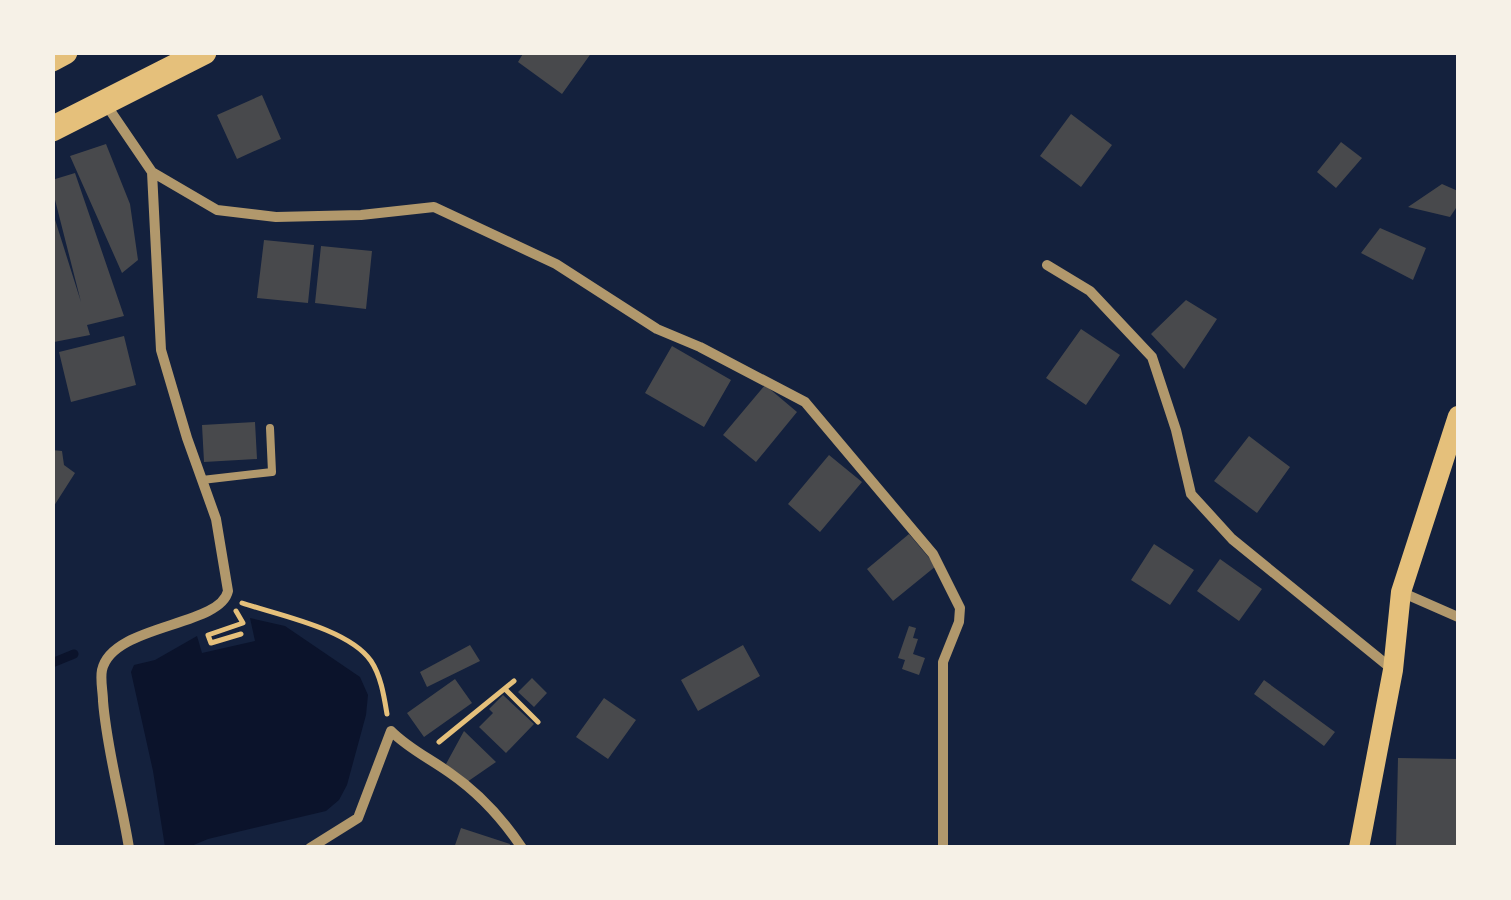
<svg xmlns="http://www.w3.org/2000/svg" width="1511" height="900" viewBox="0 0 1511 900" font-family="Raleway,sans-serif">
  <rect width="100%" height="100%" fill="#14213d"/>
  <path fill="#0b132b" d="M 250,618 L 285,626 L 360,677 L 368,695 L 366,715 L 347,785 L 339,800 L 326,811 L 208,839 L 189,847 L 165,847 L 153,771 L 131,672 L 134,665 L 155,660 L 197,636 L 202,653 L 255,641 Z"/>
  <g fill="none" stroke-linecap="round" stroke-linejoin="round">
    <path stroke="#0b132b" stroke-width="9" d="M 52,663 L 74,654"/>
  </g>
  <path fill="#48494c" d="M 524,52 L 592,52 L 562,94 L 518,62 Z
    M 262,95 L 281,139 L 237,159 L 217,115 Z
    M 1071,114 L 1112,145 L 1081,187 L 1040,156 Z
    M 1341,142 L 1362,158 L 1336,188 L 1317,172 Z
    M 106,144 L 130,204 L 138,260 L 122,273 L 70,156 Z
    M 75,173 L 124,316 L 87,325 L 90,335 L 54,342 L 52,210 L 81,302 L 52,188 L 52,180 Z
    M 1442,184 L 1458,191 L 1458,205 L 1450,217 L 1408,207 Z
    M 1380,228 L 1426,248 L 1413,280 L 1361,253 Z
    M 264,240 L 314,245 L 308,303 L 257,298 Z
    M 321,246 L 372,251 L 366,309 L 315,303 Z
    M 1186,300 L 1217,319 L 1184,369 L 1151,334 Z
    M 1081,329 L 1120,355 L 1086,405 L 1046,378 Z
    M 124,336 L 136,385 L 71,402 L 59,352 Z
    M 672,346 L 731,380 L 704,427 L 645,393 Z
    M 765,385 L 797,412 L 756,462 L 723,435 Z
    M 255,422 L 257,459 L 204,462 L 202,425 Z
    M 1249,436 L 1290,467 L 1257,513 L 1214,481 Z
    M 52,450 L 62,451 L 64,465 L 75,473 L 52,509 Z
    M 829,455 L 862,482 L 820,532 L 788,504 Z
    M 909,534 L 936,566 L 893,601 L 867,569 Z
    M 1154,544 L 1194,570 L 1170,605 L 1131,580 Z
    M 1220,559 L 1262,589 L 1239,621 L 1197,591 Z
    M 909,626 L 916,628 L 913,638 L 918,639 L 913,654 L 925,658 L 919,675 L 902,669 L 905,660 L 898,658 Z
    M 470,645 L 480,661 L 427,687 L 420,672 Z
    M 743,645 L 760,676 L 698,711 L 681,680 Z
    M 532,678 L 547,693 L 534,707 L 518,692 Z
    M 455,679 L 472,703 L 424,737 L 407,713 Z
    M 1264,680 L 1335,732 L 1324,746 L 1254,694 Z
    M 503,695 L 534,724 L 506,753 L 479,727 L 493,713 L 489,709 Z
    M 604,698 L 636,720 L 608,759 L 576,737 Z
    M 464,731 L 496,762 L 467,782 L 446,764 Z
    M 1398,758 L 1458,759 L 1458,848 L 1396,848 Z
    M 461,828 L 510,844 L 509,848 L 454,848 Z"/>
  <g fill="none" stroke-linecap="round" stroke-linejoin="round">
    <path stroke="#e5c07b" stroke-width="5" d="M 242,603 C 278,615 349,629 371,661 C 381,676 384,696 387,714
      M 208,635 L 243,623 L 236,611
      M 208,635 L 211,643 L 241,634
      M 505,689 L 538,722
      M 439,742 L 514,681"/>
    <path stroke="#b1986c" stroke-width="8" d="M 202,480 L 272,472 L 270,428"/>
    <path stroke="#b1986c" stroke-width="10" d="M 105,103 L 152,172 L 161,350 L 187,438 L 216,519 L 228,591 C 220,627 112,624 102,670 C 100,680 103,692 103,701 C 107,751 121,798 129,848
      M 152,172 L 217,210 L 276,217 L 361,215 L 434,207 L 556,264 L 657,329 L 700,347 L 805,402 L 933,554 L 960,608 L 959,622 L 943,662 L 943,848
      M 1047,265 L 1090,291 L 1152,357 L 1176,430 L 1191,494 L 1232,539 L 1392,669
      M 1401,592 L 1458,617
      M 310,848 L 358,818 L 391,731 C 409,749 429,758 450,773 C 479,793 502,818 522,848"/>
    <path stroke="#e5c07b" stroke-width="20" d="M 1359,848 L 1393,670 L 1401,592 L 1458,416"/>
    <path stroke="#e5c07b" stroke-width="25" d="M 52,59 L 65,52
      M 52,129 L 204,52"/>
  </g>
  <rect width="1511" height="900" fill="none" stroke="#f6f1e7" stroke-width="110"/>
</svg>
